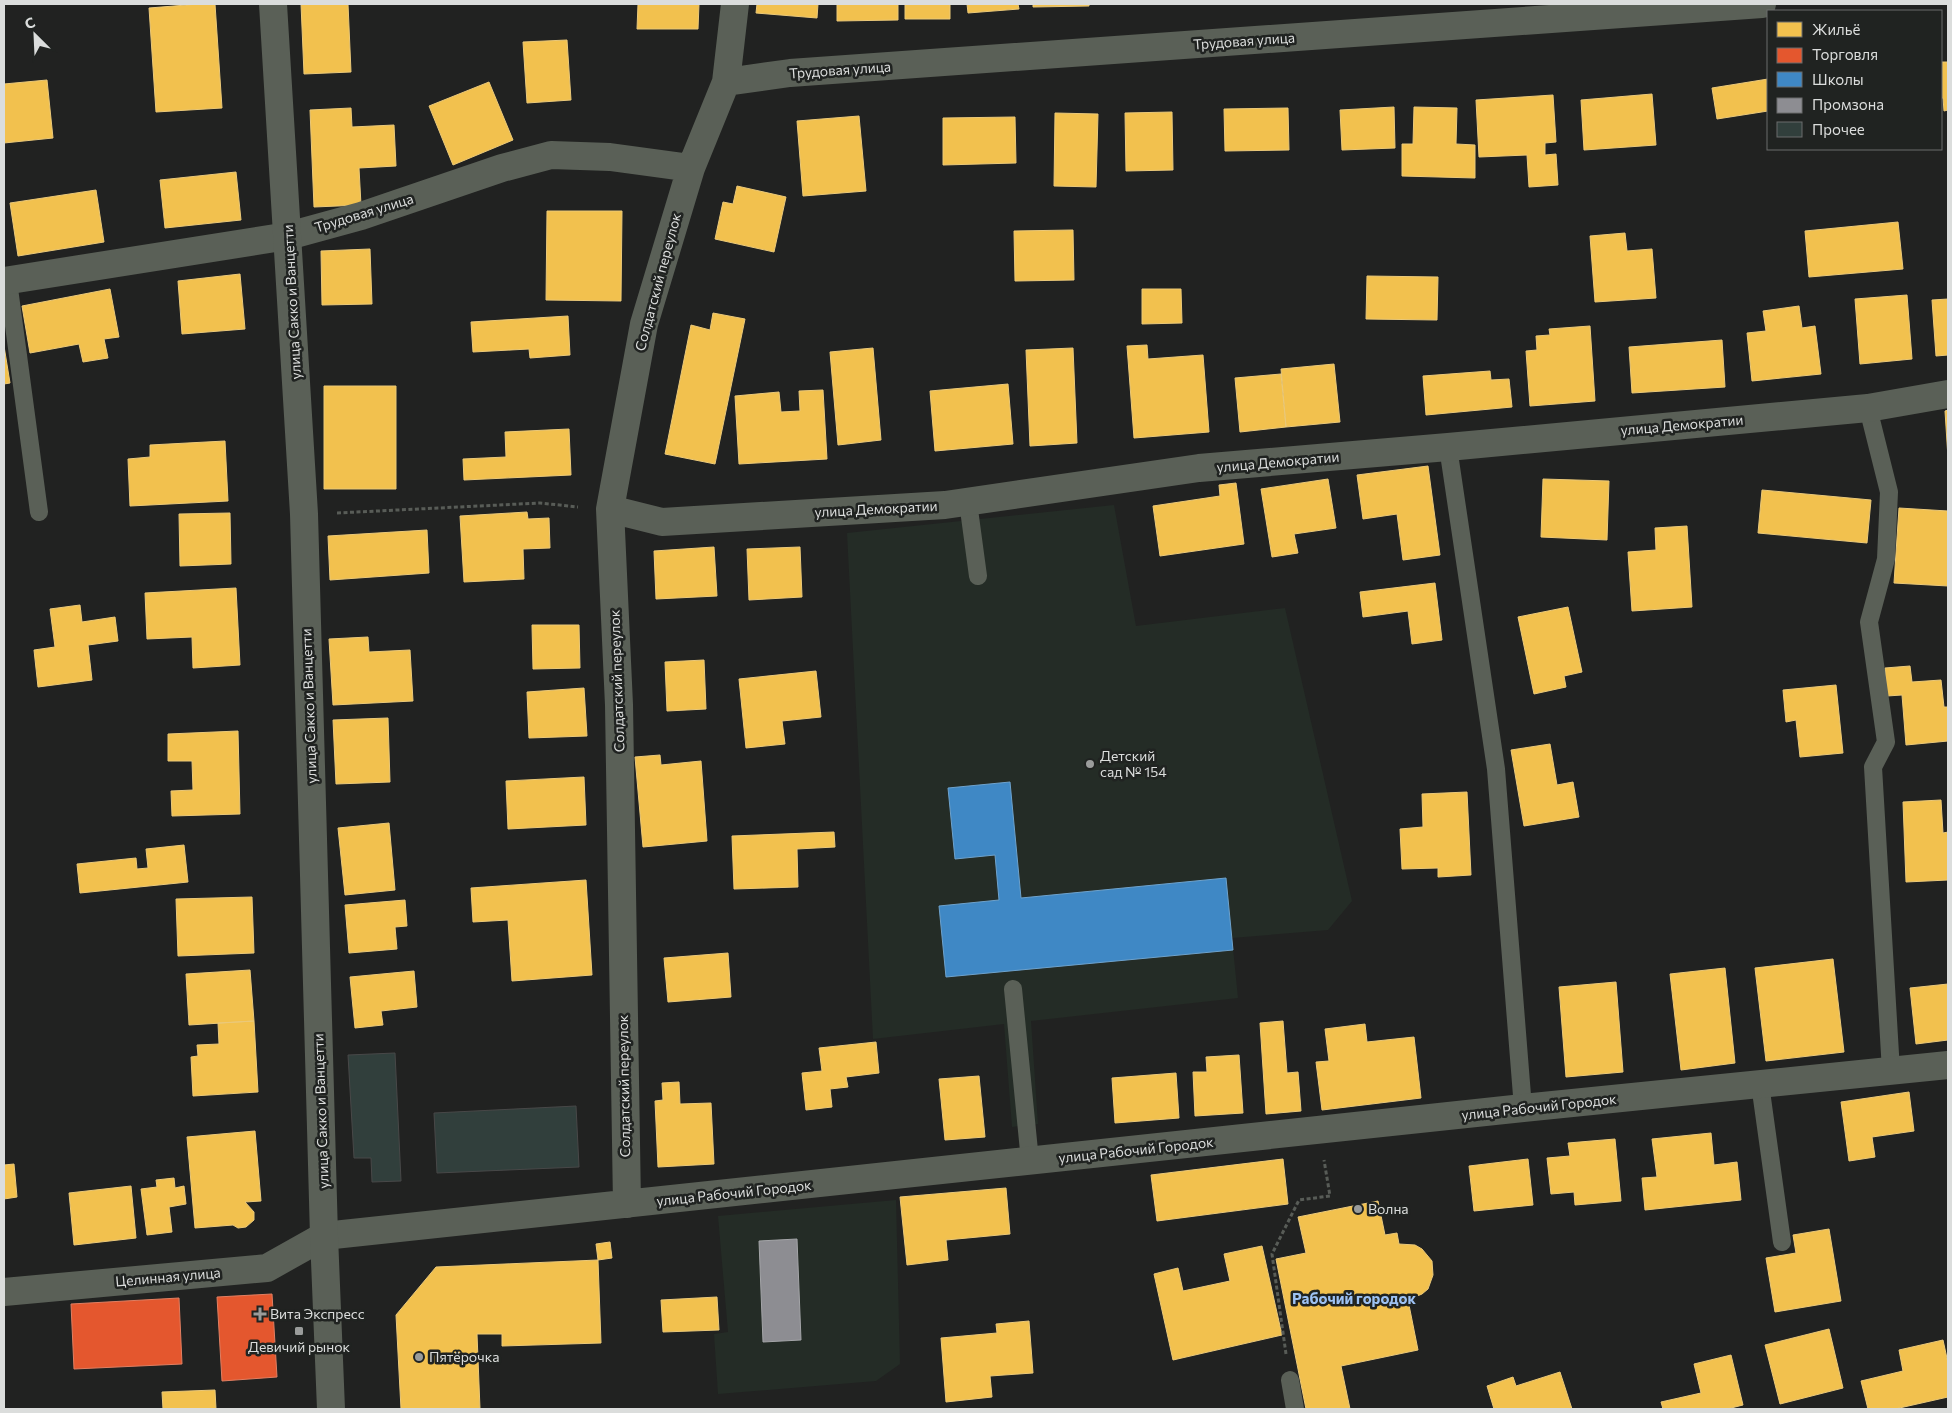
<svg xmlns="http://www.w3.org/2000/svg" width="1952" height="1413" viewBox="0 0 1952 1413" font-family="Commissioner,sans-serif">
  <rect width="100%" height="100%" fill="#212221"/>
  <path fill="#242c26" d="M 1114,505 L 1136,626 L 1285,608 L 1352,901 L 1328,930 L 1232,938 L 1238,998 L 1031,1021 L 1038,1124 L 1012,1127 L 1004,1024 L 873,1039 L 847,533 Z
    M 896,1200 L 900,1364 L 876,1381 L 718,1394 L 714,1334 L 728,1332 L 718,1216 Z"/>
  <path fill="#f2c14e" stroke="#ebc979" d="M 199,4 L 215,4 L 222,108 L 156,112 L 149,8 Z
    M 301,4 L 348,4 L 351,72 L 304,74 Z
    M 638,4 L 699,4 L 698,29 L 637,29 Z
    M 757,4 L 818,4 L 817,18 L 756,13 Z
    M 837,4 L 898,4 L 898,20 L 837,21 Z
    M 905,4 L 950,4 L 950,19 L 905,19 Z
    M 967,4 L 1018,4 L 1019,9 L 968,13 Z
    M 1033,4 L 1089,4 L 1089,6 L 1033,7 Z
    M 567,40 L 571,100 L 527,103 L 523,42 Z
    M 1941,62 L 1948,62 L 1948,110 L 1944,111 L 1943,98 L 1941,98 Z
    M 1768,79 L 1768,111 L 1717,119 L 1712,88 Z
    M 47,80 L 53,138 L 4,143 L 4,84 Z
    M 489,82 L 513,140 L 453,165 L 429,106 Z
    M 1652,94 L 1656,145 L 1584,150 L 1581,100 Z
    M 1553,95 L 1556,142 L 1545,143 L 1545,155 L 1556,154 L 1558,185 L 1529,187 L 1527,155 L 1479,157 L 1476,100 Z
    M 1394,107 L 1395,148 L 1342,150 L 1340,110 Z
    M 1414,107 L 1457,108 L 1456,144 L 1475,145 L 1475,178 L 1402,176 L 1402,144 L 1413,144 Z
    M 351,108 L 352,127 L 394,125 L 396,166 L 359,168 L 361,205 L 314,207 L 310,110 Z
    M 1288,108 L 1289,150 L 1225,151 L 1224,109 Z
    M 1172,112 L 1173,170 L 1126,171 L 1125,113 Z
    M 1055,113 L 1098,114 L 1096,187 L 1054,186 Z
    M 859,116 L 866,191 L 803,196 L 797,121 Z
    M 1015,117 L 1016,163 L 943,165 L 943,118 Z
    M 236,172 L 241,220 L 165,228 L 160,180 Z
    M 737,186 L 786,197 L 774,252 L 715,239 L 723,202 L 733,204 Z
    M 96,190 L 104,242 L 18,256 L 10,203 Z
    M 547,211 L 622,211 L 621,301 L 546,300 Z
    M 1898,222 L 1903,269 L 1809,277 L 1805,231 Z
    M 1073,230 L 1074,280 L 1015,281 L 1014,231 Z
    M 1625,233 L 1627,251 L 1652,249 L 1656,298 L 1595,302 L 1590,236 Z
    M 370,249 L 372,304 L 322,305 L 321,251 Z
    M 240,274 L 245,329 L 182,334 L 178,281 Z
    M 1367,276 L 1438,277 L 1437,320 L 1366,319 Z
    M 110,289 L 119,337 L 104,339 L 108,358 L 83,362 L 79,344 L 30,353 L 22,306 Z
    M 1142,289 L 1181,289 L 1182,323 L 1142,324 Z
    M 1907,295 L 1912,359 L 1860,364 L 1855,299 Z
    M 1948,299 L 1948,355 L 1936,356 L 1932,300 Z
    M 1799,306 L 1802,328 L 1815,326 L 1821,374 L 1752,381 L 1747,333 L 1766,331 L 1763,311 Z
    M 713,313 L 745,319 L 715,464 L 665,454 L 691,325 L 710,330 Z
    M 568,316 L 570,355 L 530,358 L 529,349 L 473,352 L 471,322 Z
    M 1590,326 L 1595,401 L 1530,406 L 1526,351 L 1537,350 L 1536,336 L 1550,335 L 1549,329 Z
    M 1722,340 L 1725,387 L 1632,393 L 1629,347 Z
    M 1147,345 L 1148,359 L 1203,355 L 1209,432 L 1134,438 L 1127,346 Z
    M 4,346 L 10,383 L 4,384 Z
    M 873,348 L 881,440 L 838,445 L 830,352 Z
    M 1073,348 L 1077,443 L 1030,446 L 1026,350 Z
    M 1334,364 L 1340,422 L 1286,427 L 1281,369 Z
    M 1490,371 L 1491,380 L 1509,379 L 1512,407 L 1426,415 L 1423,376 Z
    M 1281,374 L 1286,427 L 1240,432 L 1235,378 Z
    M 1008,384 L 1013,444 L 935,451 L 930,391 Z
    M 324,386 L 396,386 L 396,489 L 324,489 Z
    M 823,390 L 827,459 L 739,464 L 735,396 L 779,392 L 781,412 L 800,411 L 799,391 Z
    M 1948,410 L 1948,458 L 1945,411 Z
    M 569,429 L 571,475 L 464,480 L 463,459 L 506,457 L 505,432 Z
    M 225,441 L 228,501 L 130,506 L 128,459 L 150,457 L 150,445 Z
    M 1428,466 L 1440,555 L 1403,560 L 1397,514 L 1363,519 L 1357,475 Z
    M 1328,479 L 1336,528 L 1294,534 L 1298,553 L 1272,557 L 1261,489 Z
    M 1543,479 L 1609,481 L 1607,540 L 1541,537 Z
    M 1236,483 L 1244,544 L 1160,556 L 1153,506 L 1220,496 L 1219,485 Z
    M 1762,490 L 1871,500 L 1867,543 L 1758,533 Z
    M 1899,508 L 1948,511 L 1948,586 L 1894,583 Z
    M 527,512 L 528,519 L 549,518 L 550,548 L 523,549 L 524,579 L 464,582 L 460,516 Z
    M 230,513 L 231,564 L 180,566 L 179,514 Z
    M 1687,526 L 1692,607 L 1632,611 L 1628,552 L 1656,550 L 1655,528 Z
    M 427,530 L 429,573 L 330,580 L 328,536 Z
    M 714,547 L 717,596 L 656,599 L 654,551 Z
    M 800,547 L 802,597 L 749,600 L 747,549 Z
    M 1435,583 L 1442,640 L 1412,644 L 1408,611 L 1363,617 L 1360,592 Z
    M 236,588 L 240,665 L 193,668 L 192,637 L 147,639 L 145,593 Z
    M 80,605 L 82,622 L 115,617 L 118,641 L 88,645 L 92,680 L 38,687 L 34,650 L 55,647 L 50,609 Z
    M 1568,607 L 1582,672 L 1564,676 L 1566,687 L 1534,694 L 1518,617 Z
    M 532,625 L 579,625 L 580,668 L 533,669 Z
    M 368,637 L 369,652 L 410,650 L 413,701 L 333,705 L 329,639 Z
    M 704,660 L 706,709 L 667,711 L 665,662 Z
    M 1910,666 L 1912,682 L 1941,680 L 1944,707 L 1948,707 L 1948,741 L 1906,745 L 1902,695 L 1887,696 L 1885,668 Z
    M 816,671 L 821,717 L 782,721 L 785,744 L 746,748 L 739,679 Z
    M 1836,685 L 1843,753 L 1800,757 L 1796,720 L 1786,722 L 1783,690 Z
    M 584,688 L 587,736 L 529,738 L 527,692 Z
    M 388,718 L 390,782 L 336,784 L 333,720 Z
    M 238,731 L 240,814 L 172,816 L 171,791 L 193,790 L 192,761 L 168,761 L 168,734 Z
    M 1550,744 L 1557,785 L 1573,782 L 1579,817 L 1524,826 L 1511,750 Z
    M 660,755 L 661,765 L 701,761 L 707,841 L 643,847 L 635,757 Z
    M 584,777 L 586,825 L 508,829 L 506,781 Z
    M 1467,792 L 1471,875 L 1438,877 L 1438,868 L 1402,869 L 1400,829 L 1423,827 L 1422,794 Z
    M 1941,800 L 1943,833 L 1948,832 L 1948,880 L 1906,882 L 1903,802 Z
    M 389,823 L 395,890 L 345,895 L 338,828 Z
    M 834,832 L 835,847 L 797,849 L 798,887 L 734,889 L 732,836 Z
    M 184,845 L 188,882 L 80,893 L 77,864 L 136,858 L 137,869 L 148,868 L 146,849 Z
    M 586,880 L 592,975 L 512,981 L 508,920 L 473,922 L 471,888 Z
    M 252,897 L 254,953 L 178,956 L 176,899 Z
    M 405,900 L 407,926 L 395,927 L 397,949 L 349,953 L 345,905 Z
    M 728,953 L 731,997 L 668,1002 L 664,958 Z
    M 1833,959 L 1844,1052 L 1766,1061 L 1755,968 Z
    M 1725,968 L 1735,1063 L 1681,1070 L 1670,974 Z
    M 250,970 L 254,1021 L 189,1025 L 186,974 Z
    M 414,971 L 417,1007 L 381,1011 L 383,1025 L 355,1028 L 350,977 Z
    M 1616,982 L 1623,1072 L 1566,1077 L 1559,987 Z
    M 1948,984 L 1948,1040 L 1916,1044 L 1910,988 Z
    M 254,1021 L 258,1092 L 193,1096 L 191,1057 L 198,1056 L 197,1045 L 219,1044 L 218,1023 Z
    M 1283,1021 L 1287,1073 L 1298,1072 L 1301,1111 L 1266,1114 L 1260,1023 Z
    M 1365,1024 L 1367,1042 L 1414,1037 L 1421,1098 L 1322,1110 L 1316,1062 L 1329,1061 L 1325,1029 Z
    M 876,1042 L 879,1073 L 846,1077 L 848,1087 L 830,1089 L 832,1107 L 806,1110 L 802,1073 L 822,1071 L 819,1048 Z
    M 1239,1055 L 1243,1113 L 1195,1116 L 1193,1072 L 1207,1072 L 1206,1057 Z
    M 1176,1073 L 1179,1118 L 1115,1123 L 1112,1078 Z
    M 979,1076 L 985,1137 L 945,1140 L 939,1079 Z
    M 679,1082 L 680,1104 L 711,1103 L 714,1164 L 658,1167 L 655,1101 L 663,1100 L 662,1083 Z
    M 1909,1092 L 1914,1131 L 1872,1137 L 1875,1157 L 1849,1161 L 1841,1102 Z
    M 255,1131 L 261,1201 L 245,1202 L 254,1212 L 254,1220 L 246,1227 L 238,1228 L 233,1225 L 195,1228 L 187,1137 Z
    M 1711,1133 L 1714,1165 L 1737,1162 L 1741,1200 L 1645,1210 L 1642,1178 L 1657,1177 L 1652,1139 Z
    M 1615,1139 L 1621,1201 L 1575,1205 L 1574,1192 L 1551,1194 L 1547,1158 L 1570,1156 L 1568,1143 Z
    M 1283,1159 L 1288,1204 L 1157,1221 L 1151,1175 Z
    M 1528,1159 L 1533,1205 L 1474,1211 L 1469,1166 Z
    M 14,1164 L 17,1197 L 4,1199 L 4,1165 Z
    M 174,1178 L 175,1188 L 184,1186 L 186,1204 L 169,1207 L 172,1232 L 147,1235 L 141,1189 L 157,1187 L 156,1180 Z
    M 131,1186 L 136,1238 L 74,1245 L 69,1193 Z
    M 1006,1188 L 1010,1234 L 946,1240 L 948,1260 L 907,1265 L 900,1197 Z
    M 1378,1201 L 1385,1235 L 1397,1233 L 1399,1244 L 1415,1245 L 1422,1249 L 1432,1261 L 1433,1275 L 1428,1289 L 1422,1294 L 1408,1300 L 1418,1350 L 1341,1366 L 1350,1409 L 1306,1409 L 1276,1259 L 1306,1253 L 1298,1217 Z
    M 1829,1229 L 1841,1301 L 1775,1312 L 1766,1258 L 1796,1253 L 1793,1235 Z
    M 610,1242 L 612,1258 L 598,1260 L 596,1244 Z
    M 1262,1246 L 1282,1335 L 1173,1360 L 1154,1274 L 1178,1268 L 1183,1291 L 1230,1281 L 1224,1254 Z
    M 598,1260 L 601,1343 L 502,1346 L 502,1334 L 477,1334 L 480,1409 L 401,1409 L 396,1315 L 436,1267 Z
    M 717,1297 L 719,1330 L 663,1332 L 661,1300 Z
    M 1029,1321 L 1033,1373 L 990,1376 L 992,1397 L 946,1402 L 941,1338 L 997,1333 L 996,1324 Z
    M 1829,1329 L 1843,1388 L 1780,1404 L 1765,1345 Z
    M 1943,1340 L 1948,1363 L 1948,1397 L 1895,1409 L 1868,1409 L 1861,1381 L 1903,1371 L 1899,1350 Z
    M 1731,1355 L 1743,1405 L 1727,1409 L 1663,1409 L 1661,1402 L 1701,1393 L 1694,1364 Z
    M 1560,1372 L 1572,1409 L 1494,1409 L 1487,1386 L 1513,1377 L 1516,1386 Z
    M 215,1390 L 216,1409 L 163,1409 L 162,1392 Z"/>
  <path fill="#e4572e" stroke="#e17f62" d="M 272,1294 L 277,1377 L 222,1381 L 217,1297 Z
    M 179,1298 L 182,1364 L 74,1369 L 71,1304 Z"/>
  <path fill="#3f88c5" stroke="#6ea2cc" d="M 1010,782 L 1021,898 L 1226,878 L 1233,950 L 946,977 L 939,906 L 999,900 L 995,855 L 955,859 L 948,788 Z"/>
  <path fill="#8d8d92" stroke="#a4a5a8" d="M 797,1239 L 801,1340 L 763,1342 L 759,1241 Z"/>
  <path fill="#313f3c" stroke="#484848" d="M 395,1053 L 401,1181 L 372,1182 L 371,1158 L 354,1158 L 348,1055 Z
    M 576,1106 L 579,1167 L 437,1173 L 434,1113 Z"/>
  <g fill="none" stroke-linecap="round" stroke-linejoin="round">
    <path stroke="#585c57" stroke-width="3" stroke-dasharray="4 2.5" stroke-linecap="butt" d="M 337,513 L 540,503 L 578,507
      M 1286,1354 L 1272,1254 L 1299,1200 L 1330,1196 L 1324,1160"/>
    <path stroke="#5a6057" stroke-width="18" d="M 8,281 L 39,512
      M 1868,408 L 1889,492 L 1886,559 L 1869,622 L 1886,742 L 1873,767 L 1891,1071
      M 1448,447 L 1496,769 L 1523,1108
      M 968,502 L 978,576
      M 1013,989 L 1030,1161
      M 1760,1084 L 1782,1242
      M 1290,1380 L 1295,1409"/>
    <path stroke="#5a6057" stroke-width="28" d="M 726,82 L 790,73 L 1762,4
      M 4,281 L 288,236 L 361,216 L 502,168 L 551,155 L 610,157 L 691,168
      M 610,509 L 662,522 L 945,505 L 1199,468 L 1448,447 L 1868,408 L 1948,394
      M 627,1204 L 619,705 L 610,509 L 644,324 L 691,168 L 726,82 L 735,4
      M 4,1292 L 267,1268 L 324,1236 L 1523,1108 L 1948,1065"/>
    <path stroke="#5a6057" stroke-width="28" d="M 273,4 L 304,514 L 324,1236 L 331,1409"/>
  </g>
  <g fill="#9a9c9b" stroke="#202321" stroke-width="2">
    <circle cx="1090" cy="764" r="5"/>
    <circle cx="1358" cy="1209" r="5"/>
    <path d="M257.5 1306.5h5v5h5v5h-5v5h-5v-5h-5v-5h5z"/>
    <rect x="294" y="1326" width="10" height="10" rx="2.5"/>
    <circle cx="419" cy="1357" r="5"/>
  </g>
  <g text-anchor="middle" stroke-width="5" stroke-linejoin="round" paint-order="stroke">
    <g font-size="14" fill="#dbdddc" stroke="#202321">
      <text transform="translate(1244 41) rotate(-4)" y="5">Трудовая улица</text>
      <text transform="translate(840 70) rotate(-4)" y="5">Трудовая улица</text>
      <text transform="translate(364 213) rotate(-17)" y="5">Трудовая улица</text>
      <text transform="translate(658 282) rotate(-75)" y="5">Солдатский переулок</text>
      <text transform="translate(292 302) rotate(-93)" y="5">улица Сакко и Ванцетти</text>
      <text transform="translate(1682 425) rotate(-5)" y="5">улица Демократии</text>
      <text transform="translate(1278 462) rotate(-5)" y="5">улица Демократии</text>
      <text transform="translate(876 509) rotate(-3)" y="5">улица Демократии</text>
      <text transform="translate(617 681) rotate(-92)" y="5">Солдатский переулок</text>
      <text transform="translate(309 706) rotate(-92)" y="5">улица Сакко и Ванцетти</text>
      <text transform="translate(624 1086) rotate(-91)" y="5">Солдатский переулок</text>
      <text transform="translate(1539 1107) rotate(-6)" y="5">улица Рабочий Городок</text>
      <text transform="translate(321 1111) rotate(-92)" y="5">улица Сакко и Ванцетти</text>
      <text transform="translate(1136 1150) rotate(-6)" y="5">улица Рабочий Городок</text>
      <text transform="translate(734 1193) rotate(-6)" y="5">улица Рабочий Городок</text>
      <text transform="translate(168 1277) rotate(-5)" y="5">Целинная улица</text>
    </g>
    <g font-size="14" fill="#dbdddc" stroke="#202321" text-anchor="start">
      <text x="1100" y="761">Детский<tspan x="1100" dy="16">сад № 154</tspan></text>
      <text x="1368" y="1214">Волна</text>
      <text x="270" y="1319">Вита Экспресс</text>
      <text x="299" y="1352" text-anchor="middle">Девичий рынок</text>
      <text x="429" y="1362">Пятёрочка</text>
    </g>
    <g font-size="15" font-weight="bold" fill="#9ec2f3" stroke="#202321">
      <text x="1354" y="1304">Рабочий городок</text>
    </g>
  </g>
  <rect width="1952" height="1413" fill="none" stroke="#dbdddc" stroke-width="10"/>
  <rect x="1767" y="10" width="175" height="140" fill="#202321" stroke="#6b6d6c"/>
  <rect x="1777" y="22" width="25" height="15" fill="#f2c14e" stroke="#6b6d6c"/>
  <text x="1812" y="35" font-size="15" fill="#dbdddc">Жильё</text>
  <rect x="1777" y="48" width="25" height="15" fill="#e4572e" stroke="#6b6d6c"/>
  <text x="1812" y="60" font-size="15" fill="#dbdddc">Торговля</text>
  <rect x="1777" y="72" width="25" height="15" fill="#3f88c5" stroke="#6b6d6c"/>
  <text x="1812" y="85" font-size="15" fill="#dbdddc">Школы</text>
  <rect x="1777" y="98" width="25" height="15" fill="#8d8d92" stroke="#6b6d6c"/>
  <text x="1812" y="110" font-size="15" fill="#dbdddc">Промзона</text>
  <rect x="1777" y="122" width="25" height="15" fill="#313f3c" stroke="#6b6d6c"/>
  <text x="1812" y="135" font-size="15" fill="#dbdddc">Прочее</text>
  <g transform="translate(35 35) rotate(336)" stroke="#202321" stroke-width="4" paint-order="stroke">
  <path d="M0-4L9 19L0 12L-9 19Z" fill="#dbdddc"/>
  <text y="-8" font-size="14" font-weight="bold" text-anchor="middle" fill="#dbdddc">С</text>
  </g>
</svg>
